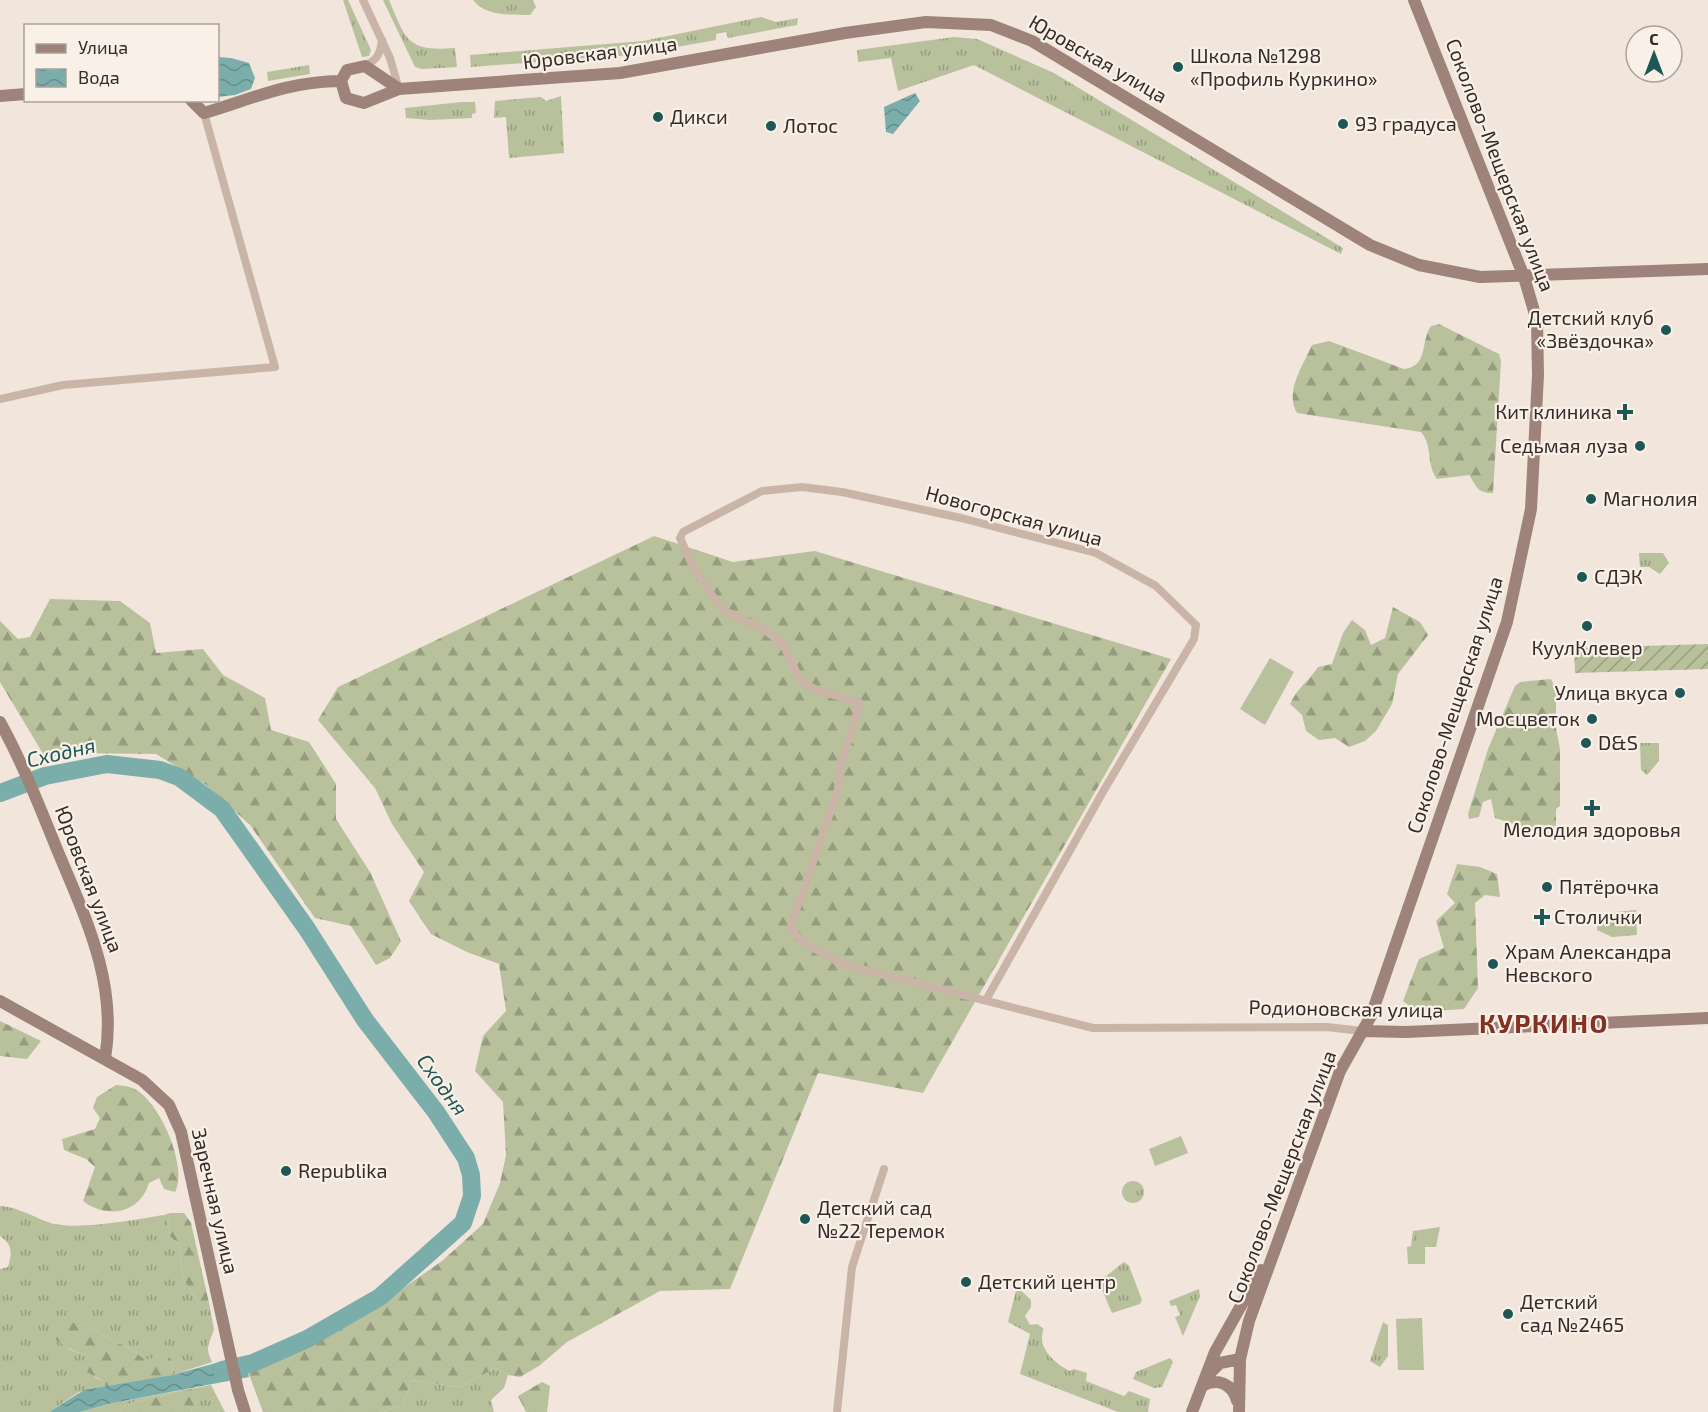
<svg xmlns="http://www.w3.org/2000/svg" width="1708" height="1412" viewBox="0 0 1708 1412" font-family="'Exo 2',sans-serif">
  <defs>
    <pattern id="grass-tufts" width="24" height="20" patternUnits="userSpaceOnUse" patternTransform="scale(1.5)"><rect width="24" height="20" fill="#b8c19c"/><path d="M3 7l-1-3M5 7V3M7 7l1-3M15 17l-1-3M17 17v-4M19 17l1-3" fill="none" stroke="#969d7f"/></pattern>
    <pattern id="forest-firs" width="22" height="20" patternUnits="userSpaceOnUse" patternTransform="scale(1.5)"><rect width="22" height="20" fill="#b8c19c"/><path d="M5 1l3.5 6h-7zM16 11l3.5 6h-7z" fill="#969d7f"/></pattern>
    <pattern id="garden-furrows" width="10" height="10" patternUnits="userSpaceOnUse" patternTransform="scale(1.5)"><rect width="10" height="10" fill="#b8c19c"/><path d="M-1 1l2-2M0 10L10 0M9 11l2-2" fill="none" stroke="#969d7f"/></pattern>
    <pattern id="water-waves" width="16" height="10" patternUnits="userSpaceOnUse" patternTransform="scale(1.5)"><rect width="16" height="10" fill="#7baeab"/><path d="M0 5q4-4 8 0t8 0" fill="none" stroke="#668e8b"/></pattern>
  </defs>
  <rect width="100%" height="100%" fill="#f2e5dc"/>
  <path fill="url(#grass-tufts)" d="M 343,0 L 348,0 L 371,50 L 369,56 L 362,57 Z
    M 383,0 L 389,0 C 406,40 407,52 455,48 L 457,67 L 422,69 L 415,67 Z
    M 473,0 L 533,0 L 536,7 L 530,15 C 510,14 486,17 473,0 Z
    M 761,17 L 776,22 L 798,18 L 797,25 L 728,38 L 726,32 L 716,34 L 716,40 L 632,55 L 471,67 L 470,55 L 643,41 Z
    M 954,37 L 977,39 L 1054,73 L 1343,248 L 1341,254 L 974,65 L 898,91 L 891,58 L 858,62 L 857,50 Z
    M 309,65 L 310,74 L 268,81 L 267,72 Z
    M 561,96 L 564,153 L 509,158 L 506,117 L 494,118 L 495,101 L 541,97 L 546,101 Z
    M 462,102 L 475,102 L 476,113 L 472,114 L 472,118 L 430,120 L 406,118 L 405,108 Z
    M 1639,553 L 1663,553 L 1669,563 L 1660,574 L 1649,567 L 1640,567 Z
    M 1640,743 L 1659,743 L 1659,761 L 1647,775 L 1641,770 Z
    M 1636,910 L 1637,935 L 1612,937 L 1597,930 L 1597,923 L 1602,923 L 1615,912 Z
    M1122 1192a11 11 0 1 1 22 0a11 11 0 1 1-22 0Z
    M 0,1206 C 18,1207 31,1216 48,1222 C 72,1232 138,1219 164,1215 L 168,1217 L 170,1236 L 179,1245 L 183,1278 L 198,1303 L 209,1303 L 214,1329 C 210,1343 204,1346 212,1362 L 172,1375 L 173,1363 L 161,1353 L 151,1359 L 144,1359 L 130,1348 L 113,1341 L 82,1322 L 65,1326 L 69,1349 L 85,1356 C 89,1366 89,1376 102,1380 L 106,1388 L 79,1392 L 49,1412 L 0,1412 L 0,1269 L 8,1267 C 12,1253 13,1245 0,1236 Z
    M 1440,1227 L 1436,1247 L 1425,1247 L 1425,1264 L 1408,1264 L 1407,1247 L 1411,1246 L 1413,1231 Z
    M 1124,1262 L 1129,1266 L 1142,1300 L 1140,1304 L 1112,1313 L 1100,1285 L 1105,1277 Z
    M 1017,1287 L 1031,1300 L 1031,1307 L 1025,1316 L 1030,1325 L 1037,1324 L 1043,1328 C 1044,1331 1042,1333 1042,1337 C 1041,1352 1059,1366 1070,1371 L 1074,1369 L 1087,1373 L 1086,1381 L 1124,1396 L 1129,1391 L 1150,1399 L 1148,1412 L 1118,1412 L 1020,1374 L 1030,1334 L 1008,1322 Z
    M 1199,1289 L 1200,1296 L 1183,1336 L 1175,1317 L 1180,1315 L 1176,1305 L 1171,1306 L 1169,1301 Z
    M 1383,1322 L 1388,1325 L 1388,1356 L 1380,1367 L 1370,1361 Z
    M 1170,1358 L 1173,1362 L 1162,1387 L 1154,1388 L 1133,1379 L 1136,1372 Z
    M 496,1368 L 508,1375 L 504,1388 L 491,1400 L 494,1412 L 379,1412 L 404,1405 L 411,1380 L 459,1387 Z
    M 211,1385 L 225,1412 L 191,1412 L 197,1401 L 177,1392 C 162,1399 127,1398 120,1412 L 80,1412 L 108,1404 Z"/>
  <path fill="url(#forest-firs)" d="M 1439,324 L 1499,354 L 1501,361 L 1493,493 C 1476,493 1477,486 1469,475 L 1437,479 C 1426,464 1433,446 1421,432 L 1297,413 C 1284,392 1304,364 1312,345 L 1329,341 L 1404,369 C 1429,366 1420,342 1431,326 Z
    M 654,536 L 733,562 L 815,551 L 1171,659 L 923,1093 L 818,1073 L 730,1289 L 660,1291 L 567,1342 L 539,1366 L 520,1377 L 508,1375 L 496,1368 L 459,1387 L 411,1380 L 404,1405 L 379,1412 L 263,1412 L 248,1372 L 372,1310 L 442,1261 L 483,1224 L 500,1183 L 506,1155 L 503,1102 L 475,1071 L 483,1036 L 506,1011 L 499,964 L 467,952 L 431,934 L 409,901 L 424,872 L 392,824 L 375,788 L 318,720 L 338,687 Z
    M 50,599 L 120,601 L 150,623 L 156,653 L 203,649 L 223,675 L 265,698 L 271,730 L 309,742 L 336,784 L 336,819 L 370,872 L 401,941 L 390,958 L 376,965 L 351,926 L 315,918 L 250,825 L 206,785 L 156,754 L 77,753 L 45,757 L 0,682 L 0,621 L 18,639 L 30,637 Z
    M 1393,607 L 1420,622 L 1428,635 L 1398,674 L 1392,704 L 1376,731 L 1365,741 L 1349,747 L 1335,738 L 1319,740 L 1306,731 L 1302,715 L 1290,704 C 1297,688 1309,681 1318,667 L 1332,664 L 1343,633 L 1352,620 L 1365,630 L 1371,645 L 1385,638 Z
    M 1551,679 L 1556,689 L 1556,728 L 1560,749 L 1560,806 L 1556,809 L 1556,825 L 1552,828 L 1543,825 L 1535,831 L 1495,818 L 1491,799 L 1483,802 L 1479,817 L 1469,819 L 1468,814 L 1488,749 L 1515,686 L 1520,682 Z
    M 1457,864 L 1480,867 L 1497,874 L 1500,897 L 1485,895 L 1475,903 L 1478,988 L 1464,1009 L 1417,1012 L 1403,1001 L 1419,959 L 1444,948 L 1436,921 L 1455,903 L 1447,894 Z
    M 0,1021 L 41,1041 L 27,1059 L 0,1056 Z
    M 116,1085 C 124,1086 131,1086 138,1091 C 161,1106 188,1167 175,1192 L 164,1189 L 159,1178 L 149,1183 C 140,1214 106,1219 83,1201 L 95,1167 L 86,1159 L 64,1150 L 62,1139 L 95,1129 L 100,1118 L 93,1108 L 97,1097 Z
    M 170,1213 L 184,1213 L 191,1223 L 209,1303 L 198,1303 L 183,1278 L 179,1245 L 170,1236 L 168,1218 L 164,1215 Z
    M 76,1322 L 82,1322 L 113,1341 L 130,1348 L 144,1359 L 151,1359 L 161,1353 L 167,1354 L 173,1363 L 172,1375 L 106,1388 L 102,1380 L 87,1372 L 85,1356 L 64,1346 L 54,1338 L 59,1328 Z
    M 542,1382 L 550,1386 L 547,1412 L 526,1412 L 518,1396 Z
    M 177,1392 L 188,1392 L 197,1401 L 191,1412 L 120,1412 C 127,1398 162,1399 177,1392 Z"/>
  <path fill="url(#garden-furrows)" d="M 1708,644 L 1708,669 L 1575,673 L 1574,648 Z"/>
  <path fill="#b8c19c" d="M 1270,658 L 1294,672 L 1265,725 L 1240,709 Z
    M 1181,1136 L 1188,1153 L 1155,1166 L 1149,1149 Z
    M 1422,1318 L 1424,1370 L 1398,1370 L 1396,1319 Z"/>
  <path fill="url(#water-waves)" d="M 218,57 L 231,58 L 249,63 L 255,78 L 251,89 L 235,95 L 218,97 Z
    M 915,93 L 920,101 L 893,134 L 886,132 L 884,107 Z
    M 234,1358 L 245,1360 L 249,1377 L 108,1404 L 80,1412 L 49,1412 L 84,1390 L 172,1375 Z"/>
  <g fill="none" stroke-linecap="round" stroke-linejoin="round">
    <path stroke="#7baeab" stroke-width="18" d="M 0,793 L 45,776 L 107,764 L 160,770 L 179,777 L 222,809 L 307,929 L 365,1020 L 436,1112 L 466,1158 L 471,1175 L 472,1196 L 463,1223 L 380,1297 L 307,1339 L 253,1363 L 222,1370"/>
    <path stroke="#cab4a8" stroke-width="8" d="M 363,0 L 390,58 L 399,89
      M 365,66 C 378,59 380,54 382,40
      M 0,399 L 63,385 L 275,367 L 204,113
      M 986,1000 L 1104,790 L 1194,639 L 1196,625 L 1156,586 L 1096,553 L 961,518 L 842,492 L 802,487 L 762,491 L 683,532 L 680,538 L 694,569 L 718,604 L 725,611 L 765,630 L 783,644 L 801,682 L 817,690 L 860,703 L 839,771 L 838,790 L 792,922 L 793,932 L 803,942 L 842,964 L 1093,1028 L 1327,1027 L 1362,1031
      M 837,1412 L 852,1267 L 884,1169"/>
    <path stroke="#9d8379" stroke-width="12" d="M 399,89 L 365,66 L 347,70 L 341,81 L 346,98 L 364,103 L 399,89 L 620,73 L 845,33 L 926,22 L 991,25 L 1032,41 L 1370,245 L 1419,265 L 1480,277 L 1708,269
      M 0,96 L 26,94
      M 191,100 L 204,113 C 255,98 285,82 341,81
      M 0,722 C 22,762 39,805 56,847 C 85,917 118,982 105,1059
      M 0,1001 L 142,1080 L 169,1105 L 181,1132 L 238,1390 L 245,1412
      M 1362,1031 L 1406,1032 L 1708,1018
      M 1208,1375 L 1220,1363 L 1240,1359
      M 1202,1386 C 1217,1377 1233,1384 1237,1401
      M 1192,1412 L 1215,1352 L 1261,1270
      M 1239,1412 L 1240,1359 L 1249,1321 L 1340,1071 L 1371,1016 L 1507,622 L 1531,509 L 1538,375 L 1537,321 L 1524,277 L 1414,0"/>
  </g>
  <g fill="#1e5756" stroke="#f9f0e8" stroke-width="2">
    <circle cx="1178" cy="67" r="6"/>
    <circle cx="658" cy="117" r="6"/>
    <circle cx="1343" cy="124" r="6"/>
    <circle cx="771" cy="126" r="6"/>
    <circle cx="1666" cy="330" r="6"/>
    <path d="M1622 403h6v6h6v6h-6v6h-6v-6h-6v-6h6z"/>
    <circle cx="1640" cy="446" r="6"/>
    <circle cx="1591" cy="499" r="6"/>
    <circle cx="1582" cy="577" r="6"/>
    <circle cx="1587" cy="626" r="6"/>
    <circle cx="1680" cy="693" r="6"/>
    <circle cx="1592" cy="719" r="6"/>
    <circle cx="1586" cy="743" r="6"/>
    <path d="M1589 799h6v6h6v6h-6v6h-6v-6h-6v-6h6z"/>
    <circle cx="1547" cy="887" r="6"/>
    <path d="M1539 908h6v6h6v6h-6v6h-6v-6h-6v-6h6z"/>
    <circle cx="1493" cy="964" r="6"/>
    <circle cx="286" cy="1171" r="6"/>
    <circle cx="805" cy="1219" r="6"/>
    <circle cx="966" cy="1282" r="6"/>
    <circle cx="1508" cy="1314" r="6"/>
  </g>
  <g text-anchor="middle" stroke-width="4.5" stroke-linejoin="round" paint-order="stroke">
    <g font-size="20" fill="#362b28" stroke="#f9f0e8">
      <text transform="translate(600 53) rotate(-7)" y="7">Юровская улица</text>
      <text transform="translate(1098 59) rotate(30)" y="7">Юровская улица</text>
      <text transform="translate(1500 165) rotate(69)" y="7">Соколово-Мещерская улица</text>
      <text transform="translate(1014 516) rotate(15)" y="7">Новогорская улица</text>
      <text transform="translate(1455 705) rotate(-72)" y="7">Соколово-Мещерская улица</text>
      <text transform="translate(89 879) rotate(69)" y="7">Юровская улица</text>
      <text transform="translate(1346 1009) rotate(1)" y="7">Родионовская улица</text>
      <text transform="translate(1282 1177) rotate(-69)" y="7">Соколово-Мещерская улица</text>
      <text transform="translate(215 1201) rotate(77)" y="7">Заречная улица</text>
    </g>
    <g font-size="20" fill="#362b28" stroke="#f9f0e8" text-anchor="start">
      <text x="1190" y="63">Школа №1298<tspan x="1190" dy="23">«Профиль Куркино»</tspan></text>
      <text x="670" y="124">Дикси</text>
      <text x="1355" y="131">93 градуса</text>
      <text x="783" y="133">Лотос</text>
      <text x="1654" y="325" text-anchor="end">Детский клуб<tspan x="1654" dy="23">«Звёздочка»</tspan></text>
      <text x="1612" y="419" text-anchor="end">Кит клиника</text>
      <text x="1628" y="453" text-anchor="end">Седьмая луза</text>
      <text x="1603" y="506">Магнолия</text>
      <text x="1594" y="584">СДЭК</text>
      <text x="1587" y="655" text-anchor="middle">КуулКлевер</text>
      <text x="1668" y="700" text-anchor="end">Улица вкуса</text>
      <text x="1580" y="726" text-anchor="end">Мосцветок</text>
      <text x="1598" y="750">D&amp;S</text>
      <text x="1592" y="837" text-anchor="middle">Мелодия здоровья</text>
      <text x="1559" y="894">Пятёрочка</text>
      <text x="1554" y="924">Столички</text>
      <text x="1505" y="959">Храм Александра<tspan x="1505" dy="23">Невского</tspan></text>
      <text x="298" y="1178">Republika</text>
      <text x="817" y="1215">Детский сад<tspan x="817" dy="23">№22 Теремок</tspan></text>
      <text x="978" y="1289">Детский центр</text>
      <text x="1520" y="1309">Детский<tspan x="1520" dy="23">сад №2465</tspan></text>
    </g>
    <g font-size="21" font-style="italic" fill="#1e5756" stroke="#f9f0e8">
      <text transform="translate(61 753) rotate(-13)" y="7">Сходня</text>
      <text transform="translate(442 1085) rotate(54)" y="7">Сходня</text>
    </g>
    <g font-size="26" font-weight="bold" letter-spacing="1.5" fill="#843022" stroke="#f9f0e8">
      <text x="1544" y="1033">КУРКИНО</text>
    </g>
  </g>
  <rect x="24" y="24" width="195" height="78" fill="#f9f0e8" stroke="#aba19b" stroke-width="1.5"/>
  <rect x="36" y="44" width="30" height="9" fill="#9d8379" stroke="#aba19b" stroke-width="1.5"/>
  <text x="78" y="54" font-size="18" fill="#362b28">Улица</text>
  <rect x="36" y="69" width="30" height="18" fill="url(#water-waves)" stroke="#aba19b" stroke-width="1.5"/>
  <text x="78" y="84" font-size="18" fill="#362b28">Вода</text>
  <g transform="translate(1654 54)"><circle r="28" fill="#f9f0e8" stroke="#aba19b" stroke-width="1.5"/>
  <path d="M0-4.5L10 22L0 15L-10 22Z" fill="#1e5756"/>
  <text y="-9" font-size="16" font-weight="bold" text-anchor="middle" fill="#362b28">С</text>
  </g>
</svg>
